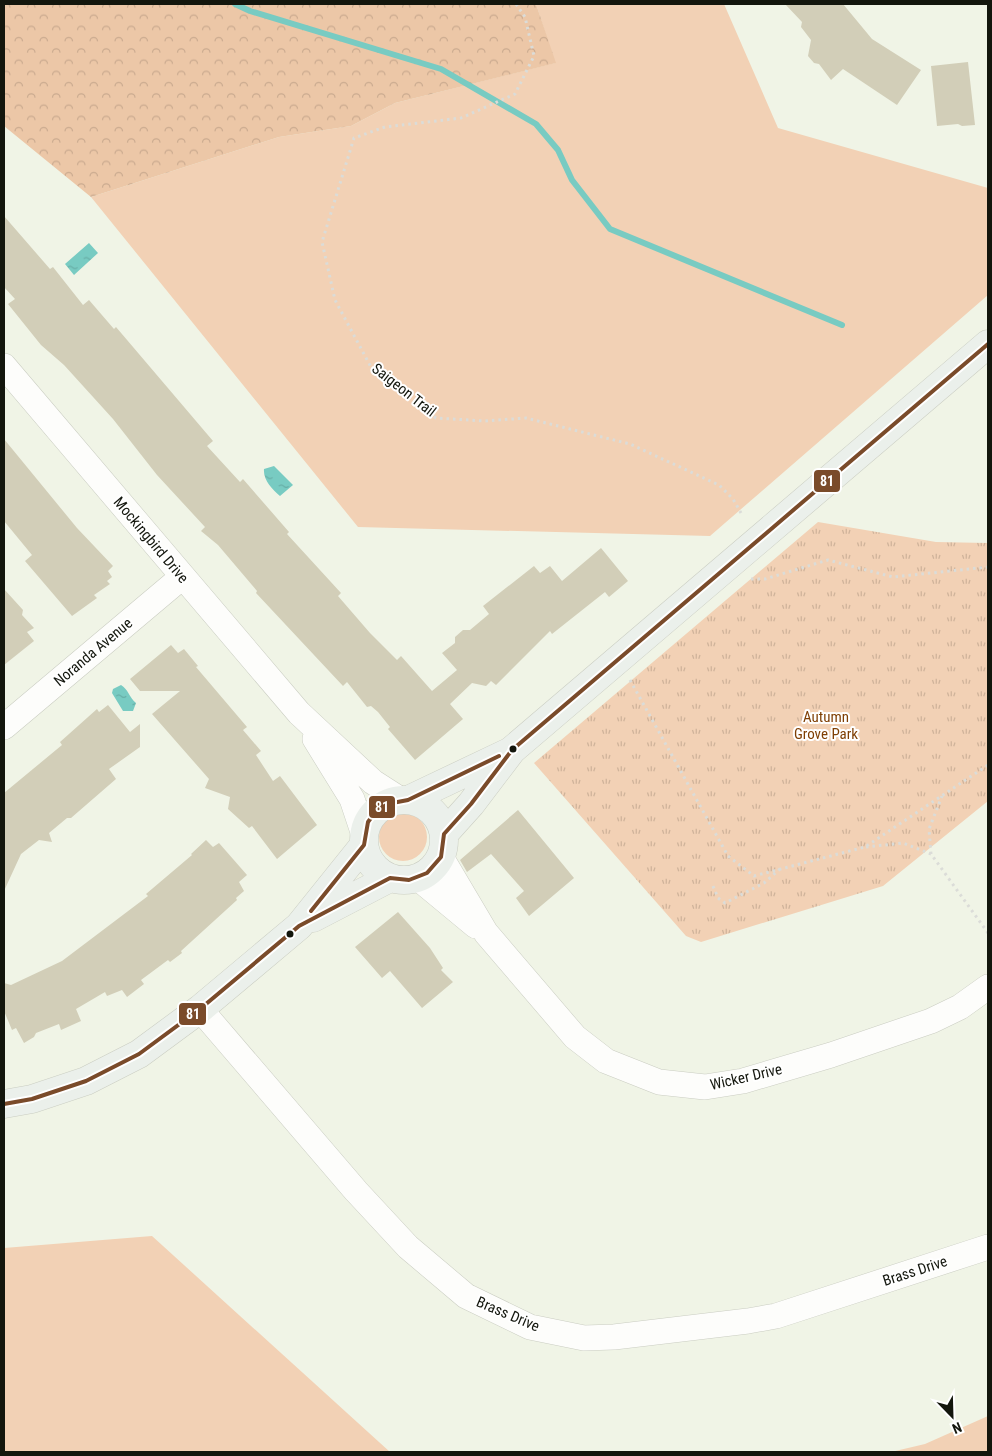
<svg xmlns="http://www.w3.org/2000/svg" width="992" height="1456" viewBox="0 0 992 1456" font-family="'Roboto Condensed',sans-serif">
  <defs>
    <pattern id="forest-crowns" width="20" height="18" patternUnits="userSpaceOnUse" patternTransform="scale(1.25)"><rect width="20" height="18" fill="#ecc7a7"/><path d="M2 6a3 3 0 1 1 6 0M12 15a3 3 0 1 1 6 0" fill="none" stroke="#caaa8f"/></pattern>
    <pattern id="park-tufts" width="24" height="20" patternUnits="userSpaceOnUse" patternTransform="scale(1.25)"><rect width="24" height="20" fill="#f2d1b5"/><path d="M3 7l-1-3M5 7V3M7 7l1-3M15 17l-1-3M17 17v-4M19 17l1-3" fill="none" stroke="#cfb39a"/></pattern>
    <pattern id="water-ripples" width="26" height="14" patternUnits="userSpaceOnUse" patternTransform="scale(1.25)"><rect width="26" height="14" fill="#78cbc2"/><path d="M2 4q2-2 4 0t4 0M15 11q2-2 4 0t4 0" fill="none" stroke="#67aea6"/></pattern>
  </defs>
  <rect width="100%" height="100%" fill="#f0f4e6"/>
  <path fill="#f2d1b5" d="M 536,4 L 724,4 L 778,128 L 988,188 L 988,295 L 710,536 L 358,527 L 91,197 L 279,137 L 351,126 L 395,103 L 555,63 Z
    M379 837a24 24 0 1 1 48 0a24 24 0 1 1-48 0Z
    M 152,1236 L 390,1452 L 4,1452 L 4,1248 Z
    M 988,1416 L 988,1452 L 891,1452 L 925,1444 Z"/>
  <path fill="url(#forest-crowns)" d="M 4,4 L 536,4 L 556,63 L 395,103 L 351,126 L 279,137 L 91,197 L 4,126 Z"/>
  <path fill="url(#park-tufts)" d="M 818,522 L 936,542 L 988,543 L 988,801 L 883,886 L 701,942 L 686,936 L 534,763 Z"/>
  <path fill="url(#water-ripples)" d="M 89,243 L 98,253 L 74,275 L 65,264 Z
    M 274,466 L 293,485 L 280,496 C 272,489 263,480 264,469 Z
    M 121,685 C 128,689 129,697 136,703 L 133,711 L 123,711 L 112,693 L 113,689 Z"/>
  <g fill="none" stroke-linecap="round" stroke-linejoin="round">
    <path stroke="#78cbc2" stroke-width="6" d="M 235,4 L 250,11 L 441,69 L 536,124 L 558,150 L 572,180 L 610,229 L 842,325"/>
  </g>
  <path fill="#d2ceb8" d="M 785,4 L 843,4 L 872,39 L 921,70 L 897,105 L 843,69 L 831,80 L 819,64 L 814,63 L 808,56 L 811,40 L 801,27 L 802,22 Z
    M 968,62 L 975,125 L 962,126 L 958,124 L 937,126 L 931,66 Z
    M 4,216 L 50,269 L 53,267 L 83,305 L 89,300 L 114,329 L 116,327 L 213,441 L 207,446 L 240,482 L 243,479 L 289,532 L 287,534 L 341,593 L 338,596 L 370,633 L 397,660 L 401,656 L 432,691 L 457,670 L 442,653 L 455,643 L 455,637 L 463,630 L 470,630 L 489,614 L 483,606 L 534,566 L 540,573 L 550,566 L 562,581 L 601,548 L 628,581 L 609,597 L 605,592 L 552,634 L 550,631 L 496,685 L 491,681 L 486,686 L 472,683 L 450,704 L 463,719 L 415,760 L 388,729 L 390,727 L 378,712 L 371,706 L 367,707 L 347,682 L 343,686 L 256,593 L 257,591 L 218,545 L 201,531 L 205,527 L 157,475 L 113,419 L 64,365 L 41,345 L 8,304 L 15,299 L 4,287 Z
    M 4,439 L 77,528 L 113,566 L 108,571 L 112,577 L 107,581 L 110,584 L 94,595 L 97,598 L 72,616 L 25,561 L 32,555 L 4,521 Z
    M 4,589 L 23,610 L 22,615 L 34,628 L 27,632 L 34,641 L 4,665 Z
    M 171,645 L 178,653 L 184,649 L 198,666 L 196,667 L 247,727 L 243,730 L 261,751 L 256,755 L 273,781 L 280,776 L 317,825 L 277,859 L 252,826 L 249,828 L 228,809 L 230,797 L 205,788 L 209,779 L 152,714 L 180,691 L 140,691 L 130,679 Z
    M 108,705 L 130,732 L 140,724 L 140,747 L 109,769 L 116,779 L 71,818 L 67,818 L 49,833 L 52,842 L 39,840 L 21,854 L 4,891 L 4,793 L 62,745 L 60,742 L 97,709 L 99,712 Z
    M 518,810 L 574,878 L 529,916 L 516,898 L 524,891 L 491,854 L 467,872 L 460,860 Z
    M 206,840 L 213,847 L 219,843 L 247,875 L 239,882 L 244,891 L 236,898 L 237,900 L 181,951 L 182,953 L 170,962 L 168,960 L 141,980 L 144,984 L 127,997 L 122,990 L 107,996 L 105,992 L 76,1009 L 81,1021 L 61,1030 L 59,1024 L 36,1033 L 34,1037 L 24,1043 L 16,1028 L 12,1030 L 4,1011 L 4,983 L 11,985 L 62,961 L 148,896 L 146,894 L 192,855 L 191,854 Z
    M 398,912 L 430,948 L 443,968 L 441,970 L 453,982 L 422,1008 L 390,971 L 382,978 L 355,947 Z"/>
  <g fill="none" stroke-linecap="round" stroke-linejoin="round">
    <defs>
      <path id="street" d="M 4,366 L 299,713 L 373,782 L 401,800
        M 4,727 L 182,577
        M 315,739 L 352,799 L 364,835
        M 441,857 L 486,933 L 575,1037 L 606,1061 L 659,1082 L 705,1087 L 743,1081 L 831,1055 L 931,1021 L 960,1007 L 988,987
        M 418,878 L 476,926
        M 200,1009 L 356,1191 L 408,1247 L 466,1296 L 530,1327 L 584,1338 L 614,1337 L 748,1321 L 776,1316 L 988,1247"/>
      <path id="secondary" d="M364 840a40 40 0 1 1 80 0a40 40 0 1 1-80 0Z
        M 408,800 L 509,752
        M 444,834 L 471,804 L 512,750 L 988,344
        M 313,918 L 390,878
        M 4,1104 L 32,1099 L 86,1081 L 139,1054 L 200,1009 L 299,926 L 364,845"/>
    </defs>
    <use href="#street" stroke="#cacdc2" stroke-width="26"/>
    <use href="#secondary" stroke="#cacdc2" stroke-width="29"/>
    <path stroke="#dbdcd8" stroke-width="3" stroke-dasharray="2.5 4" stroke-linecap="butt" d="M 516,4 L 525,17 L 534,56 L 515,94 L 461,118 L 385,127 L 354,138 L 322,242 L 335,300 L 372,369 L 436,418 L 485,421 L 526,418 L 630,444 L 719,485 L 733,499 L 741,513
      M 751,579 L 765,579 L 828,560 L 893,577 L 988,567
      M 630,680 L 728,856 L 754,876 L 865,847 L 988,765
      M 866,847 L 903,843 L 931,854 L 988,933
      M 931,854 L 929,829 L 942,796
      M 713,886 L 718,898 L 725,903 L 764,883 L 780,869"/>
    <use href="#street" stroke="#fdfdfb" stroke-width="25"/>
    <use href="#secondary" stroke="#ebf0eb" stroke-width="28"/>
    <defs>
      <path id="bus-1" d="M 311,911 L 364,845 L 368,822 L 376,811 L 387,804 L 408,800 L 499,756
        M 4,1104 L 32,1099 L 86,1081 L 139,1054 L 200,1009 L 299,926 L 390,878 L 409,880 L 427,873 L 441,857 L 444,834 L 471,804 L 512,750 L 988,344"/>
    </defs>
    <use href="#bus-1" stroke="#fff" stroke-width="8"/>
    <use href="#bus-1" stroke="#7a4b2a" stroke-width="4"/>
  </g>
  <g fill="#13160d" stroke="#fff" stroke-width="2">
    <circle cx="513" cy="749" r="4.5"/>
    <circle cx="290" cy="934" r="4.5"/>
  </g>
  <g text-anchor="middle" stroke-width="4" stroke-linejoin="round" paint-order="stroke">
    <g font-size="15" fill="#13160d" stroke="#fff">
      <text transform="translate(404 390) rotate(38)" y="5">Saigeon Trail</text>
      <text transform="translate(151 540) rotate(50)" y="5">Mockingbird Drive</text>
      <text transform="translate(93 652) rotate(-40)" y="5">Noranda Avenue</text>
      <text transform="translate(746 1077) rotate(-13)" y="5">Wicker Drive</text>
      <text transform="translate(915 1271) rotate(-18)" y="5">Brass Drive</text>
      <text transform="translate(508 1314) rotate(23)" y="5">Brass Drive</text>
    </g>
    <g font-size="15" fill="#7f3f04" stroke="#fff">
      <text x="826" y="722">Autumn<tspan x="826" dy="17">Grove Park</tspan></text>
    </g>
  </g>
  <g stroke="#fff" stroke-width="2">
    <rect x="813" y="469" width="28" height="24" rx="5" fill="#7a4b2a"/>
    <rect x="368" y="795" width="28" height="24" rx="5" fill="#7a4b2a"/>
    <rect x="178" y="1002" width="29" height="24" rx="5" fill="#7a4b2a"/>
  </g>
  <g font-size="14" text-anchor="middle" font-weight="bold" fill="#fff">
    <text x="827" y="486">81</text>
    <text x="382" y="812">81</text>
    <text x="193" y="1019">81</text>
  </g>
  <rect width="992" height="1456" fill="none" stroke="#13160d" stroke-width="10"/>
  <g transform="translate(952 1416) rotate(157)" stroke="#ffffff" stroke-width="4" paint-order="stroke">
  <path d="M0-4L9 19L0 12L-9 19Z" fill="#13160d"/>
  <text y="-8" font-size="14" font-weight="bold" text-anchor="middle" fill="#13160d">N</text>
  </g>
</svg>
